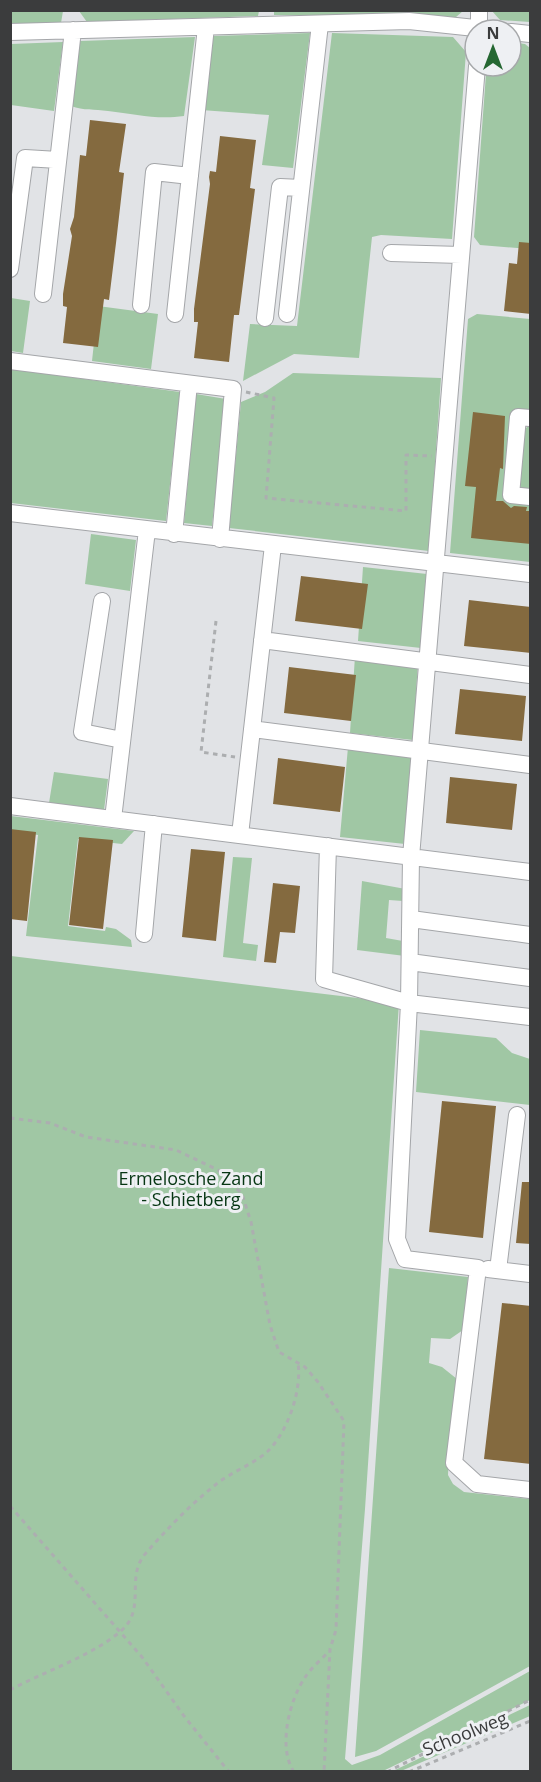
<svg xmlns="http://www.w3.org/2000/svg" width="541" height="1782" viewBox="0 0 541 1782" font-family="'Open Sans',sans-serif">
  <rect width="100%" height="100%" fill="#e1e3e6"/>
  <path fill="#a0c7a4" d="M 274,10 L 463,11 L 456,17 L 274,15 Z
    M 10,11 L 63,10 L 63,11 L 61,23 L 11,24 Z
    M 79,11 L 259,11 L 258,16 L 87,22 Z
    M 492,11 L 530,11 L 530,22 L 500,20 Z
    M 310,33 L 293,168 L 262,165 L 269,115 L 201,110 L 211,36 Z
    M 332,33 L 453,37 L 466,52 L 452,239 L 381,235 L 372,237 L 359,358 L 294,354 L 243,381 L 250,324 L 297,326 Z
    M 195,37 L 184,116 C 157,120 135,114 108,111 C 94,109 84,111 71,106 L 80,41 Z
    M 63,42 L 54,111 L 11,105 L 11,44 Z
    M 511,42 L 525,44 L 530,48 L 530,249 L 480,245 L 474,237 L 486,74 L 487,66 L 511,66 Z
    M 11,298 L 30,301 L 23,353 L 11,351 Z
    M 98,306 L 158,314 L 151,369 L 92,361 Z
    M 477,314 L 530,319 L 530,412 L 520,411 L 506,497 L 530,505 L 530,562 L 450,553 L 468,319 Z
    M 10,369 L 180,392 L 166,521 L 11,503 Z
    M 293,373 L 441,378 L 429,551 L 229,528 L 241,402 L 265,392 Z
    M 196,394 L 226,399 L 212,526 L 184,523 Z
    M 530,424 L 530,493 L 521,489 L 520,486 L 524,430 Z
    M 91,534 L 136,540 L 130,591 L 85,584 Z
    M 363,567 L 427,574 L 421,648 L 358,641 Z
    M 355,656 L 418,662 L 413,740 L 350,733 Z
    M 348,747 L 413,755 L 405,844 L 340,837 Z
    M 54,772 L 108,779 L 104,810 L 49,803 Z
    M 11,816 L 134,831 L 122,844 L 78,839 L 68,926 L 105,931 L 106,927 L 116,929 L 131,940 L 132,947 L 26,936 L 38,835 L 11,831 Z
    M 233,857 L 252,858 L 243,943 L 258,945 L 256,961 L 223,957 Z
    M 362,881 L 411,890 L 417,902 L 389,900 L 386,938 L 414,943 L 413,957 L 357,950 Z
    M 11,956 L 399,1003 L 365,1509 L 345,1759 L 352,1765 L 380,1755 L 530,1671 L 530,1700 L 383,1771 L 11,1772 Z
    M 420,1030 L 496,1038 L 512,1053 L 530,1059 L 530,1105 L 416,1092 Z
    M 389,1268 L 468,1277 L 463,1330 L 450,1339 L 431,1338 L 429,1363 L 442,1367 L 457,1379 L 449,1454 L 448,1475 L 453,1484 L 464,1492 L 530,1499 L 530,1666 L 376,1751 L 355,1757 Z
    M 530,1705 L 530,1716 L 401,1771 L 393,1771 Z"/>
  <path fill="#846a3f" d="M 90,120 L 126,124 L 119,172 L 124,173 L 116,243 L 109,300 L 104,299 L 98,347 L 63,343 L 67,307 L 63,306 L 63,294 L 72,236 L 70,229 L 74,217 L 80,155 L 86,156 Z
    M 220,136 L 256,140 L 250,188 L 255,189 L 239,315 L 234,315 L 229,362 L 194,358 L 198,322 L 194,322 L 194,309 L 210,184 L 209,177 L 210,171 L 216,172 Z
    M 519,242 L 531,243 L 531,314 L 504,311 L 509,263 L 517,264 Z
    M 473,412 L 505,416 L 503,469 L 500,468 L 496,501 L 503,501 L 511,508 L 514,506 L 527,507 L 526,511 L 531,511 L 531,544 L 471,538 L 476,487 L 465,486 Z
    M 301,576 L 368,584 L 362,629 L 295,621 Z
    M 469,600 L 531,607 L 531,653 L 464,646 Z
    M 289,667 L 356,675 L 351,721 L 284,713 Z
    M 460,689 L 526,696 L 522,741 L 455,734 Z
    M 278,758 L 345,767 L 340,812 L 273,804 Z
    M 450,777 L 517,784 L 512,830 L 446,823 Z
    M 10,829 L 36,832 L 27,921 L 10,919 Z
    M 79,837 L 113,840 L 103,929 L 69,925 Z
    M 191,849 L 225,852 L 216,941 L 182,937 Z
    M 273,883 L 300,886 L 295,933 L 280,932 L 276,963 L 264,962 Z
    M 442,1101 L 496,1106 L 483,1238 L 429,1232 Z
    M 522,1182 L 531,1182 L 531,1244 L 516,1243 Z
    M 502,1303 L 531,1306 L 531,1464 L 484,1459 Z"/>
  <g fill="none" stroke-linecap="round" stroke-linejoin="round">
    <defs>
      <path id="minor" d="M 479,10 L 479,30
        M 10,32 L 409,21 L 494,30
        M 511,32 L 530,34
        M 477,66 L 411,857 L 409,1003 L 530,1017
        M 391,253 L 461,255
        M 10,269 L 25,158 L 58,160
        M 43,294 L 73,30
        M 141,305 L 154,172 L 190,176
        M 175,314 L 206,27
        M 287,314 L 320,24
        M 265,318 L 280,187 L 301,188
        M 10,361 L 233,389 L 220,539
        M 530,418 L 518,417 L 511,495 L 530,497
        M 10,513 L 530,574
        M 174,534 L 189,384
        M 102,601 L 82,732 L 122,740
        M 262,640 L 530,675
        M 252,729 L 530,765
        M 10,806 L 530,872
        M 113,819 L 147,530
        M 240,835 L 273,545
        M 328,846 L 324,979 L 409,1003 L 397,1239 L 405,1259 L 478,1268 L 454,1463 L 477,1484 L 530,1490
        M 411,919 L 530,935
        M 144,934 L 154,824
        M 410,962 L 530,978
        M 488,1269 L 530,1274
        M 498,1270 L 517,1115"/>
    </defs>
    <use href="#minor" stroke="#a4a6a9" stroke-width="18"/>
    <path stroke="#acaeb0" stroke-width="3" stroke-dasharray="4.5 4.5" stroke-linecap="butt" d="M 246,392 L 274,398 L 266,498 L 406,511 L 406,455 L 432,456
      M 216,621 L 201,752 L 235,757
      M 10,1118 L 50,1123 L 86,1137 L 176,1150 L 218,1170 L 242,1194 L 251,1222 L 270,1325 L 279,1352 L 305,1367 L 318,1382 L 344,1421 L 336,1630 L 330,1649 L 324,1772
      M 10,1506 L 142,1657 L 184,1716 L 229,1772
      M 10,1690 C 45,1671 95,1655 123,1629 C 146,1607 125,1576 146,1553 C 166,1530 190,1505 214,1486 C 230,1472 253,1465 268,1451 C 288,1431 302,1390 298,1363
      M 294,1772 C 277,1747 290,1698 306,1676 C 312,1667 322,1659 329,1651
      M 387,1772 L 530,1700
      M 409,1772 L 530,1721"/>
    <use href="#minor" stroke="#fff" stroke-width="16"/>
  </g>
  <g text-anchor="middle" stroke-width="6" stroke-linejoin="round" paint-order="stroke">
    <g font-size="18" fill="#063613" stroke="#eef0f3">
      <text x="191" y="1185">Ermelosche Zand<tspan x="191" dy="21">- Schietberg</tspan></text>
    </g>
    <g font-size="18" fill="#3b3c3d" stroke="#eef0f3">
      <text transform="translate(465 1734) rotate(-22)" y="6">Schoolweg</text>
    </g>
  </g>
  <rect width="541" height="1782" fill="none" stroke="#3b3c3d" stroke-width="24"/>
  <g transform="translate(493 48)"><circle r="28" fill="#eef0f3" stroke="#a6a8aa" stroke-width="1.5"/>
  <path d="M0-4.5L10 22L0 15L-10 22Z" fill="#256732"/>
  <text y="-9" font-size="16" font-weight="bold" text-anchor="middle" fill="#3b3c3d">N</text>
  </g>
</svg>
